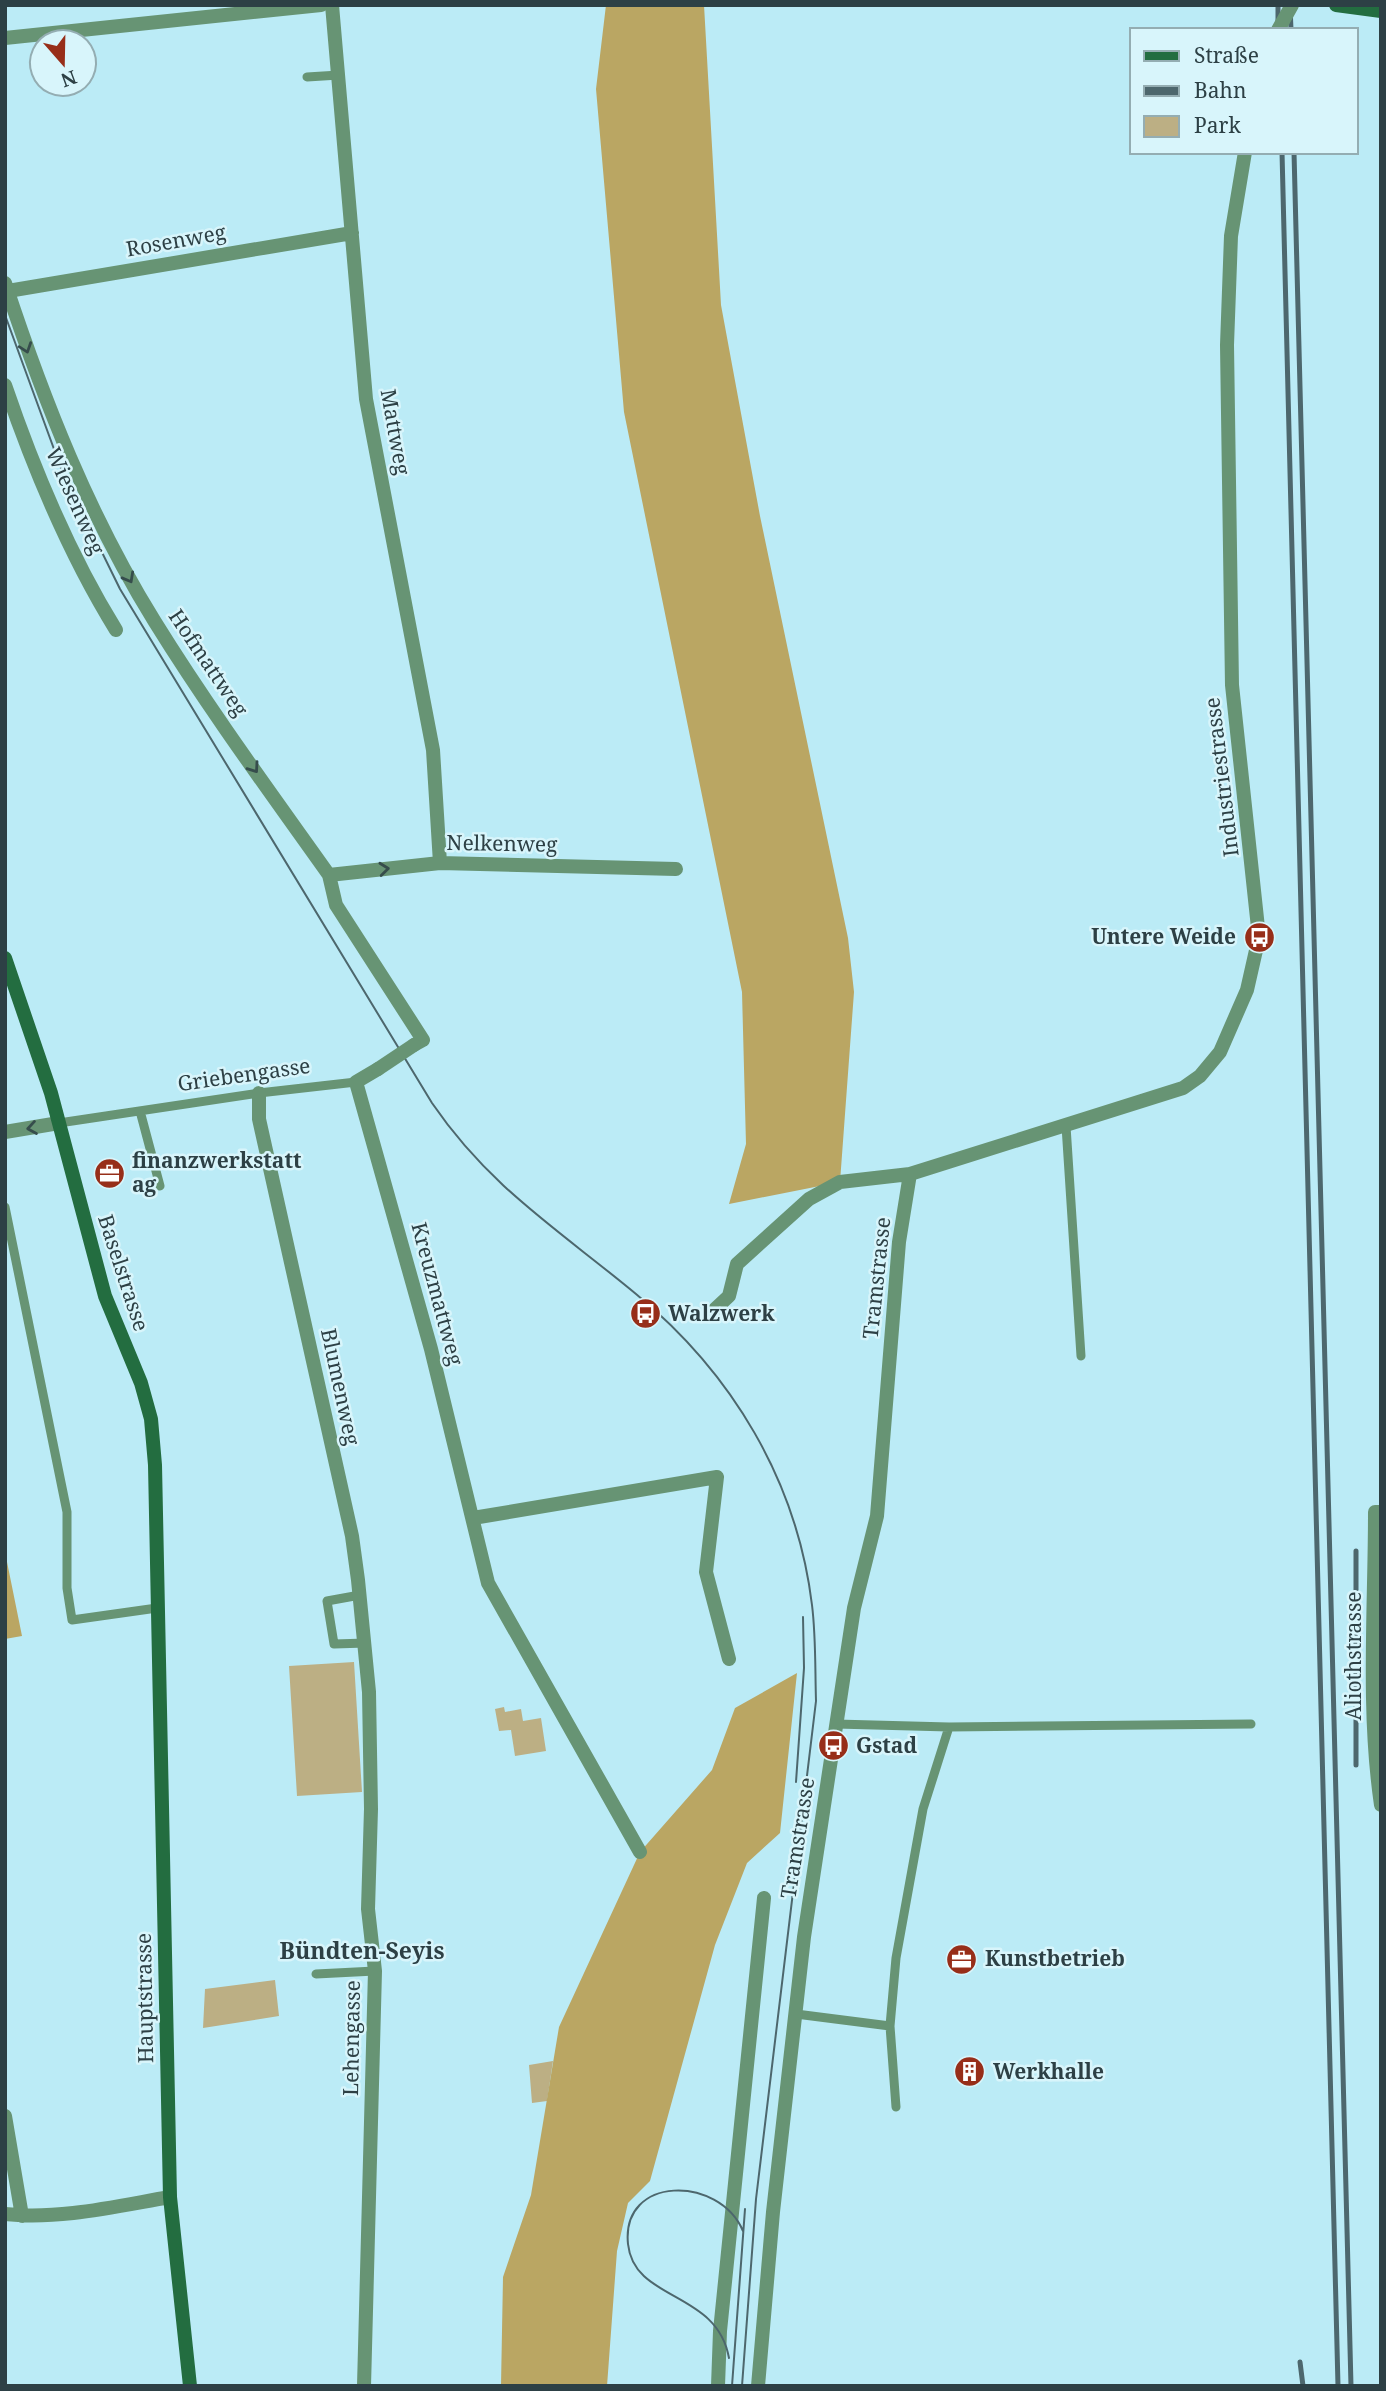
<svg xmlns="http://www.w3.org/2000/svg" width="1386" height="2391" viewBox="0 0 1386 2391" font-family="'Noto Serif',serif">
  <rect width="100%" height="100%" fill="#bbebf6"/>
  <path fill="#bcaf84" d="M 354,1662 L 362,1792 L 297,1796 L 289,1666 Z
    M 504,1707 L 505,1712 L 521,1709 L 523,1721 L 541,1718 L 546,1751 L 515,1756 L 511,1730 L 499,1731 L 495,1709 Z
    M 275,1980 L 279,2016 L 203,2028 L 205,1989 Z
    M 553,2061 L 547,2101 L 532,2103 L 529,2065 Z"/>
  <path fill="#baa663" d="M 606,5 L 704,5 L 721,305 L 760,516 L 848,938 L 854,992 L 840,1182 L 729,1204 L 746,1144 L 742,992 L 624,412 L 596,89 Z
    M 5,1552 L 22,1636 L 5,1639 Z
    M 797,1673 L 780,1833 L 747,1863 L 715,1945 L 650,2181 L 628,2203 L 617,2251 L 607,2386 L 501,2386 L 503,2277 L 531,2195 L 559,2027 L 640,1852 L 712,1770 L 735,1708 Z"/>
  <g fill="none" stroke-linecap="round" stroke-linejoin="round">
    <path stroke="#679474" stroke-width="9" d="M 307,77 L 339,75
      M 140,1111 L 160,1186
      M 59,1123 L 259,1093 L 356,1082
      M 1066,1126 L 1081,1356
      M 5,1207 L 67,1512 L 67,1588 L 72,1620 L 157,1608
      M 360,1595 L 327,1601 L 334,1644 L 366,1643
      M 836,1724 L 949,1727 L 1251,1724
      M 316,1974 L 375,1971
      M 796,2014 L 890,2026
      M 896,2107 L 890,2026 L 896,1958 L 923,1809 L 949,1727"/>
    <path stroke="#679474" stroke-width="14" d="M 332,5 L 366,399 L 433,750 L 440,863
      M 5,38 L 321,5
      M 5,283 C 44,401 89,516 155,622 C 209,709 270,792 329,875 L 336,905 L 423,1040 L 414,1045
      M 8,291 L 352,233
      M 5,385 C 34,470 69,554 116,630
      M 329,875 L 440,863 L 676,869
      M 378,1069 L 356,1082 L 431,1349 L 488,1583 L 640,1852
      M 259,1093 L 259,1119 L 352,1536 L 358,1580 L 369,1692 L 371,1809 L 368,1909 L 375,1971 L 364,2386
      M 5,1132 L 59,1123
      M 714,1310 L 729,1296 L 737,1264 L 809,1199 L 840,1182 L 910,1174 L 1183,1088 L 1200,1076 L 1220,1052 L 1247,990 L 1259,937 L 1232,685 L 1227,345 L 1231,236 L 1245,152
      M 1381,1512 L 1375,1512 C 1375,1609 1367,1709 1381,1805
      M 473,1518 L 717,1477 L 706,1572 L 729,1659
      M 5,2116 L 22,2216
      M 5,2214 C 59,2220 117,2206 170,2197
      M 718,2386 L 720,2331 L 764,1898
      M 758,2386 L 773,2212 L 804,1937 L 854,1608 L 877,1516 L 899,1242 L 910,1174"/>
    <path stroke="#236d40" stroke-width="14" d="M 1336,5 L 1381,11
      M 5,958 L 51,1093 L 105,1296 L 141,1383 L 151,1419 L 155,1465 L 170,2197 L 190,2386"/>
    <path stroke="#4d676d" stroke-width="2" d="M 5,315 L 62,471 L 120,589 L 432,1103 C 490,1188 559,1230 636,1294 C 732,1373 797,1481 812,1605 C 816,1637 815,1669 816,1701 L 756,2199 L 742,2386
      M 796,1782 L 804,1668 L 803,1617
      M 729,2358 C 717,2290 634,2302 628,2244 C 621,2175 719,2175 743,2231
      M 732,2386 L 745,2209"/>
    <path stroke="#4d676d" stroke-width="5" d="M 1278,5 L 1278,30
      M 1290,5 L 1291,30
      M 1282,152 L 1338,2386
      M 1294,152 L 1351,2386
      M 1356,1765 L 1356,1551
      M 1300,2362 L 1303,2386"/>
    <path stroke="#679474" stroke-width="14" d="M 1278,30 L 1292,5
      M 378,1069 L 414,1045"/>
  </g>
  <defs><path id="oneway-chevron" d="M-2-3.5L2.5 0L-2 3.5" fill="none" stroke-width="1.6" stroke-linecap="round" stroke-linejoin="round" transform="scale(1.75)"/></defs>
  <g stroke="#364d4c">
    <use href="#oneway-chevron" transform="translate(26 348) rotate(71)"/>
    <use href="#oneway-chevron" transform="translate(129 578) rotate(61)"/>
    <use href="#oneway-chevron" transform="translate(254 768) rotate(55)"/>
    <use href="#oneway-chevron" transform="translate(384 869) rotate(-6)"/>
    <use href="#oneway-chevron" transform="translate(32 1128) rotate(171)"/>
  </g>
  <defs>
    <symbol id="bus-disc" viewBox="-11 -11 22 22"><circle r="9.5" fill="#972e19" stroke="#d8f5fb"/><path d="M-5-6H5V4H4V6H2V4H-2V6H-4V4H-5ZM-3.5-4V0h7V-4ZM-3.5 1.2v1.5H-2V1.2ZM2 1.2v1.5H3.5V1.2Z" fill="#fff"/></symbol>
    <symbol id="office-disc" viewBox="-11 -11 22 22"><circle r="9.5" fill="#972e19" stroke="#d8f5fb"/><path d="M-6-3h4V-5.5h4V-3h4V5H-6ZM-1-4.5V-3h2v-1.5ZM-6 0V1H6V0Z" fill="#fff"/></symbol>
    <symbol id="building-disc" viewBox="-11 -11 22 22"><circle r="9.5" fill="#972e19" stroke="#d8f5fb"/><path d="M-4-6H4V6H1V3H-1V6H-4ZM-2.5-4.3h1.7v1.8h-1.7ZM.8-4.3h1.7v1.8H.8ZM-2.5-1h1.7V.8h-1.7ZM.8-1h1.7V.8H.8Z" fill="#fff"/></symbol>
  </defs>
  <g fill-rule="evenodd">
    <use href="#bus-disc" x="1242" y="920" width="35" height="35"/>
    <use href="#office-disc" x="92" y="1156" width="35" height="35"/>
    <use href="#bus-disc" x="628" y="1296" width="35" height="35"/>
    <use href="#bus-disc" x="816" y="1728" width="35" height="35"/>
    <use href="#office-disc" x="944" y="1942" width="35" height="35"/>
    <use href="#building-disc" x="952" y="2054" width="35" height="35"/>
  </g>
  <g text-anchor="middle" stroke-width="5" stroke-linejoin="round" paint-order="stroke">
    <g font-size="21" fill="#2d4045" stroke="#d8f5fb">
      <text transform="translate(176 241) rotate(-10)" y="7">Rosenweg</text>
      <text transform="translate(395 432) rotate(80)" y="7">Mattweg</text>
      <text transform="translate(75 501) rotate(66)" y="7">Wiesenweg</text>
      <text transform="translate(208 663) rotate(56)" y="7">Hofmattweg</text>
      <text transform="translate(1222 777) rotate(-97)" y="7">Industriestrasse</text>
      <text transform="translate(502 844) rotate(1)" y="7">Nelkenweg</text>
      <text transform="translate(244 1075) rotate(-8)" y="7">Griebengasse</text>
      <text transform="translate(123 1273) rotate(72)" y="7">Baselstrasse</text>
      <text transform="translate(877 1278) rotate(-84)" y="7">Tramstrasse</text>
      <text transform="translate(437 1294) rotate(75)" y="7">Kreuzmattweg</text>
      <text transform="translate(340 1387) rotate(78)" y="7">Blumenweg</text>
      <text transform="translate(1354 1656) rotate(-90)" y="7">Aliothstrasse</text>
      <text transform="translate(798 1838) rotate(-81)" y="7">Tramstrasse</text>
      <text transform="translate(145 1998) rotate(-91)" y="7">Hauptstrasse</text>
      <text transform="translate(352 2038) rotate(-89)" y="7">Lehengasse</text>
    </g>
    <g font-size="21" font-weight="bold" fill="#2d4045" stroke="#d8f5fb" text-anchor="start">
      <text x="1236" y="944" text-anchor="end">Untere Weide</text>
      <text x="132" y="1168">finanzwerkstatt<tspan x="132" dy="24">ag</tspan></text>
      <text x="668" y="1321">Walzwerk</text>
      <text x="856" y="1753">Gstad</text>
      <text x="985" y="1966">Kunstbetrieb</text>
      <text x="993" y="2079">Werkhalle</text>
    </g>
    <g font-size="23" font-weight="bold" fill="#2d4045" stroke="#d8f5fb">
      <text x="362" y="1959">Bündten-Seyis</text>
    </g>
  </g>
  <rect width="1386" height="2391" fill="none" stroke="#2d4045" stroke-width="14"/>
  <rect x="1130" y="28" width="228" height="126" fill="#d8f5fb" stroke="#94adb2" stroke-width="2"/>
  <rect x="1144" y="51" width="35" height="10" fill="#236d40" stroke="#94adb2" stroke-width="2"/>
  <text x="1194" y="63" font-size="21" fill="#2d4045">Straße</text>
  <rect x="1144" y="86" width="35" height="10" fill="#4d676d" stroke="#94adb2" stroke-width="2"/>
  <text x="1194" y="98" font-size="21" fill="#2d4045">Bahn</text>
  <rect x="1144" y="116" width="35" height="21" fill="#bcaf84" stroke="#94adb2" stroke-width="2"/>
  <text x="1194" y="133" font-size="21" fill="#2d4045">Park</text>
  <g transform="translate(63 63) rotate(160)"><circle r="33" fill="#d8f5fb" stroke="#94adb2" stroke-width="2"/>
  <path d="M0-5L12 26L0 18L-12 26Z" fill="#972e19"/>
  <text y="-10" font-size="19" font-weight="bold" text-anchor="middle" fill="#2d4045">N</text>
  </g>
</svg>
